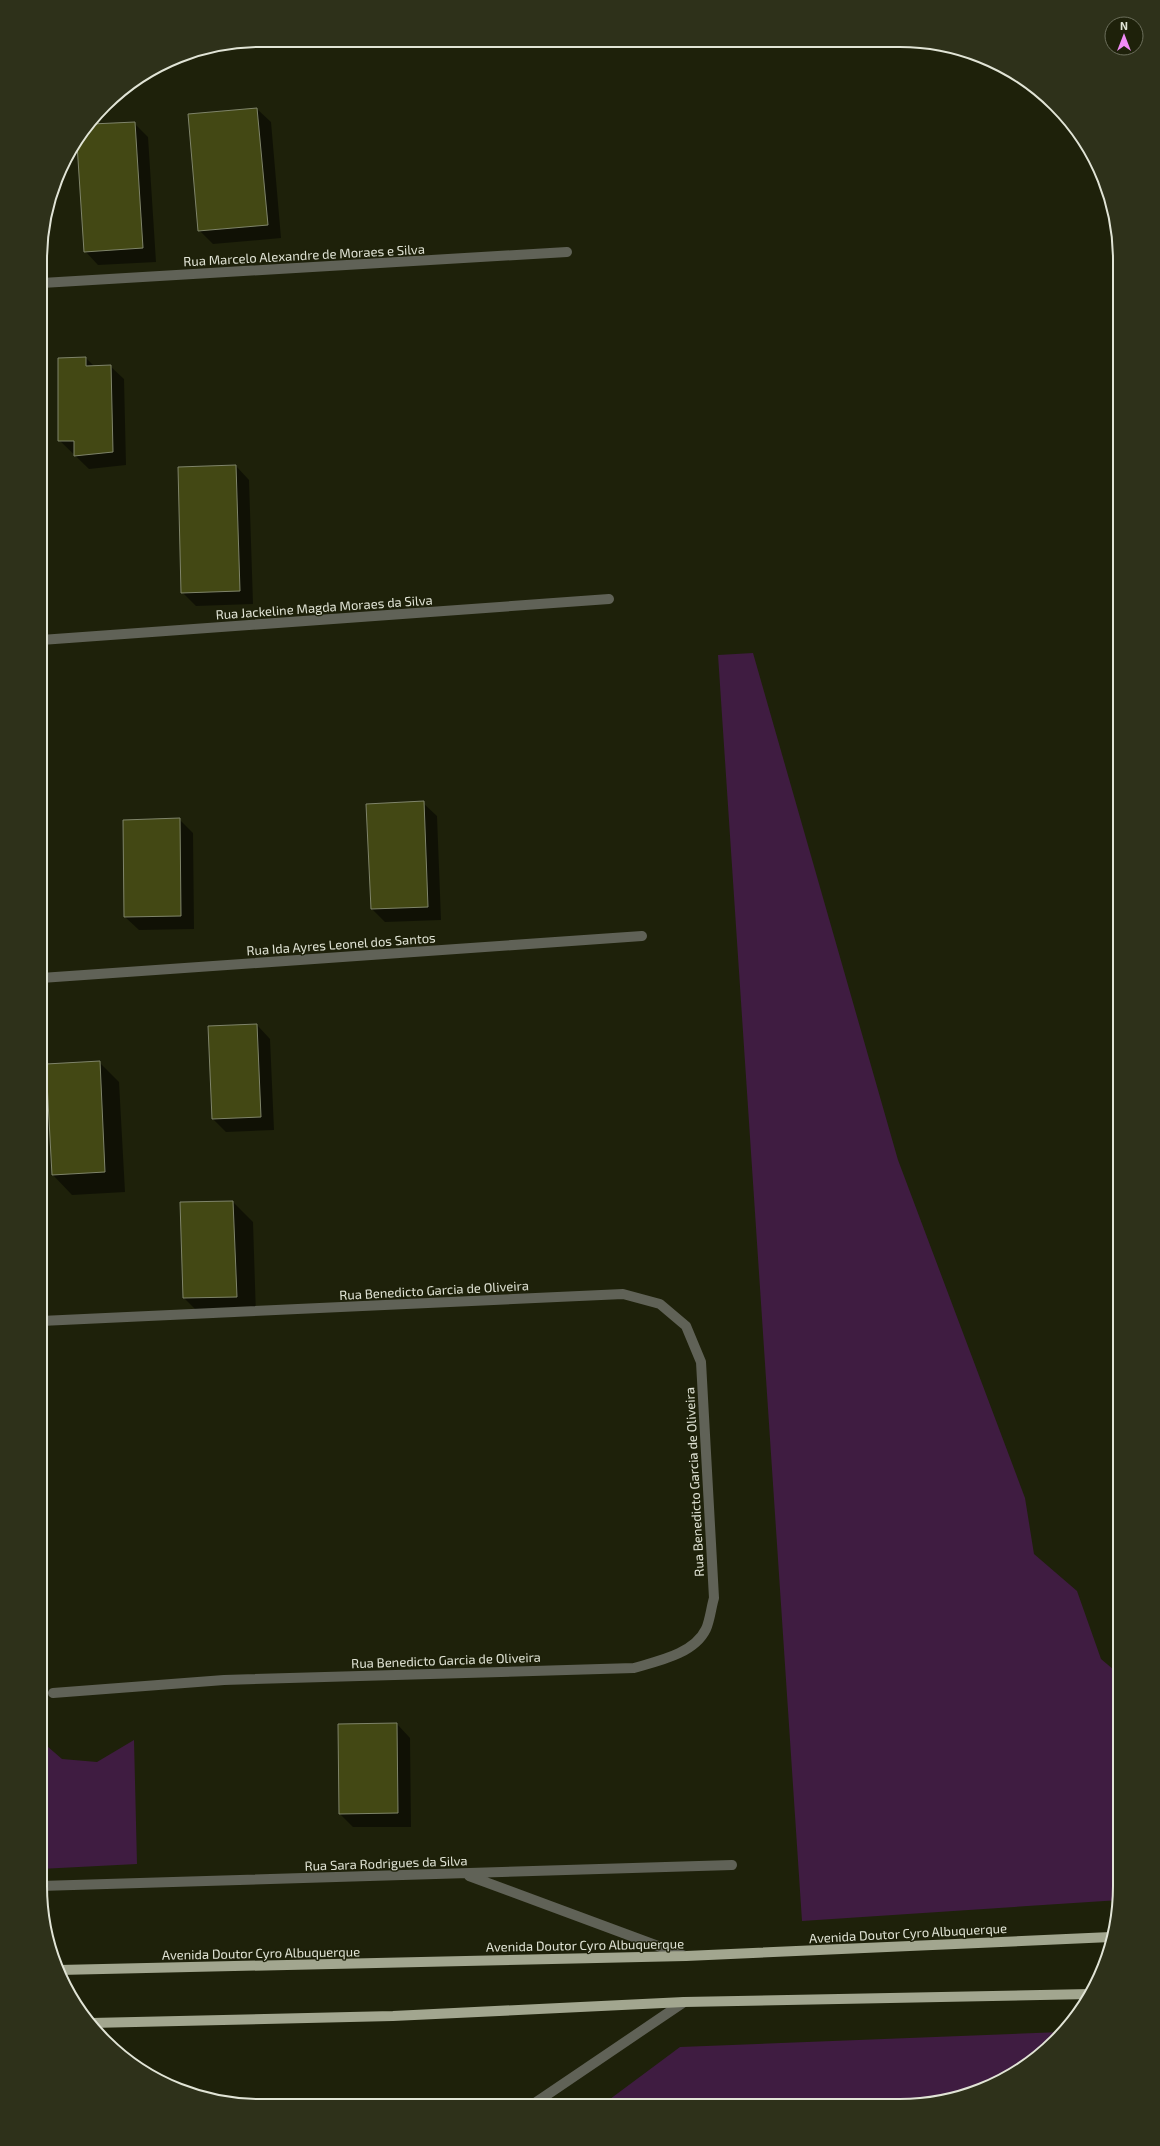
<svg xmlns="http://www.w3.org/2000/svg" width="1160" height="2146" viewBox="0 0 1160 2146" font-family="'Exo 2',sans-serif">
  <rect width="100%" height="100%" fill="#1e210a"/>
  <path fill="#3f1c41" d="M 753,653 L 898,1160 L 1025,1498 L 1034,1554 L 1077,1591 L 1101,1659 L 1120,1675 L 1120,1900 L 802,1921 L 718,655 Z
    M 40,1740 L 62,1759 L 97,1762 L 134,1740 L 137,1864 L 40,1869 Z
    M 1062,2032 L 1022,2069 L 971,2094 L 900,2106 L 602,2105 L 680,2047 Z"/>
  <path fill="#0007" d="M 257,109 L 271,122 L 281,238 L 213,244 L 199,230 Z
    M 134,123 L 148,137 L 156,262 L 98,265 L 85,251 Z
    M 86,358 L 95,367 L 110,366 L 124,379 L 126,465 L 89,469 L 59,440 Z
    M 236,466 L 249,480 L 253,604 L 196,606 L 182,592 Z
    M 423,803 L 437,816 L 441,920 L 385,922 L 372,909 Z
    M 179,819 L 193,833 L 194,929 L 139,930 L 125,917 Z
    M 257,1025 L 270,1039 L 274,1130 L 226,1132 L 213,1119 Z
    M 99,1062 L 119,1082 L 125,1192 L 72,1195 L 53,1175 Z
    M 233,1202 L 253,1222 L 256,1316 L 204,1318 L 184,1298 Z
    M 397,1724 L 410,1738 L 411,1827 L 353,1827 L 340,1814 Z"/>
  <path fill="#434814" stroke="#7f846a" d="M 257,108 L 268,225 L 198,231 L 188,114 Z
    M 135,122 L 143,248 L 84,252 L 77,144 L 92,124 Z
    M 86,357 L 86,366 L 111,365 L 113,452 L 74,456 L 74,441 L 58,441 L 58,358 Z
    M 236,465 L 240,591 L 181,593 L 178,467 Z
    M 424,801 L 428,907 L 371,909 L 366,804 Z
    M 180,818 L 181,916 L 124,917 L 123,820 Z
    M 257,1024 L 261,1117 L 212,1119 L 208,1026 Z
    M 100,1061 L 105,1172 L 52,1175 L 46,1064 Z
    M 233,1201 L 237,1297 L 183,1298 L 180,1202 Z
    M 397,1723 L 398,1813 L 339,1814 L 338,1724 Z"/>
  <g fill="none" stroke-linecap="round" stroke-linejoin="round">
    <path stroke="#606257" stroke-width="10" d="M 42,283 L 567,252
      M 41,640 L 609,599
      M 41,978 L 642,936
      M 41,1321 L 623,1294 L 660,1304 L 686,1326 L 701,1362 L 714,1598 C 711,1608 710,1620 706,1629 C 694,1654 658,1661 634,1668 L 224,1680 L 53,1693
      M 469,1876 L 685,1956
      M 40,1886 L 732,1865
      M 532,2105 L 684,2002"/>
    <path stroke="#a2a68f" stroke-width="10" d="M 59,1970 L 686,1956 L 1111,1937
      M 91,2023 L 393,2016 L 684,2002 L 1090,1994"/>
  </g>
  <g text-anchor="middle" stroke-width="3" stroke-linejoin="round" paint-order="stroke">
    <g font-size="13" fill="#e1e4d6" stroke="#1e210a">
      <text transform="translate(304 255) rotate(-3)" y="5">Rua Marcelo Alexandre de Moraes e Silva</text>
      <text transform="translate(324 607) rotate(-4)" y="5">Rua Jackeline Magda Moraes da Silva</text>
      <text transform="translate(341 944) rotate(-4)" y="5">Rua Ida Ayres Leonel dos Santos</text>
      <text transform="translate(434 1290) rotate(-3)" y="5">Rua Benedicto Garcia de Oliveira</text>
      <text transform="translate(694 1482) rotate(-93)" y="5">Rua Benedicto Garcia de Oliveira</text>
      <text transform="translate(446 1660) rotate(-2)" y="5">Rua Benedicto Garcia de Oliveira</text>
      <text transform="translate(386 1863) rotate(-2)" y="5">Rua Sara Rodrigues da Silva</text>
      <text transform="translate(908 1933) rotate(-3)" y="5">Avenida Doutor Cyro Albuquerque</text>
      <text transform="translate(585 1945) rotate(-1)" y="5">Avenida Doutor Cyro Albuquerque</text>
      <text transform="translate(261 1953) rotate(-1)" y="5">Avenida Doutor Cyro Albuquerque</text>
    </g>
  </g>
  <path d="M0 0H1160V2146H0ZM260 47H900A213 213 0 0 1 1113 260V1886A213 213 0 0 1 900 2099H260A213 213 0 0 1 47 1886V260A213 213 0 0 1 260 47Z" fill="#2e311a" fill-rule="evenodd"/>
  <path fill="none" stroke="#e1e4d6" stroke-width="2" d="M260 47H900A213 213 0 0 1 1113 260V1886A213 213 0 0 1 900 2099H260A213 213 0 0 1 47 1886V260A213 213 0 0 1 260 47Z"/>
  <g transform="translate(1124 36)"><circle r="19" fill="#1e210a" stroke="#6c6f5c"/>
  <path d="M0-3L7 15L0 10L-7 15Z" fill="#f08bf6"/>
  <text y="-6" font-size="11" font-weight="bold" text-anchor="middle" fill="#e1e4d6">N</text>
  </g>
</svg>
